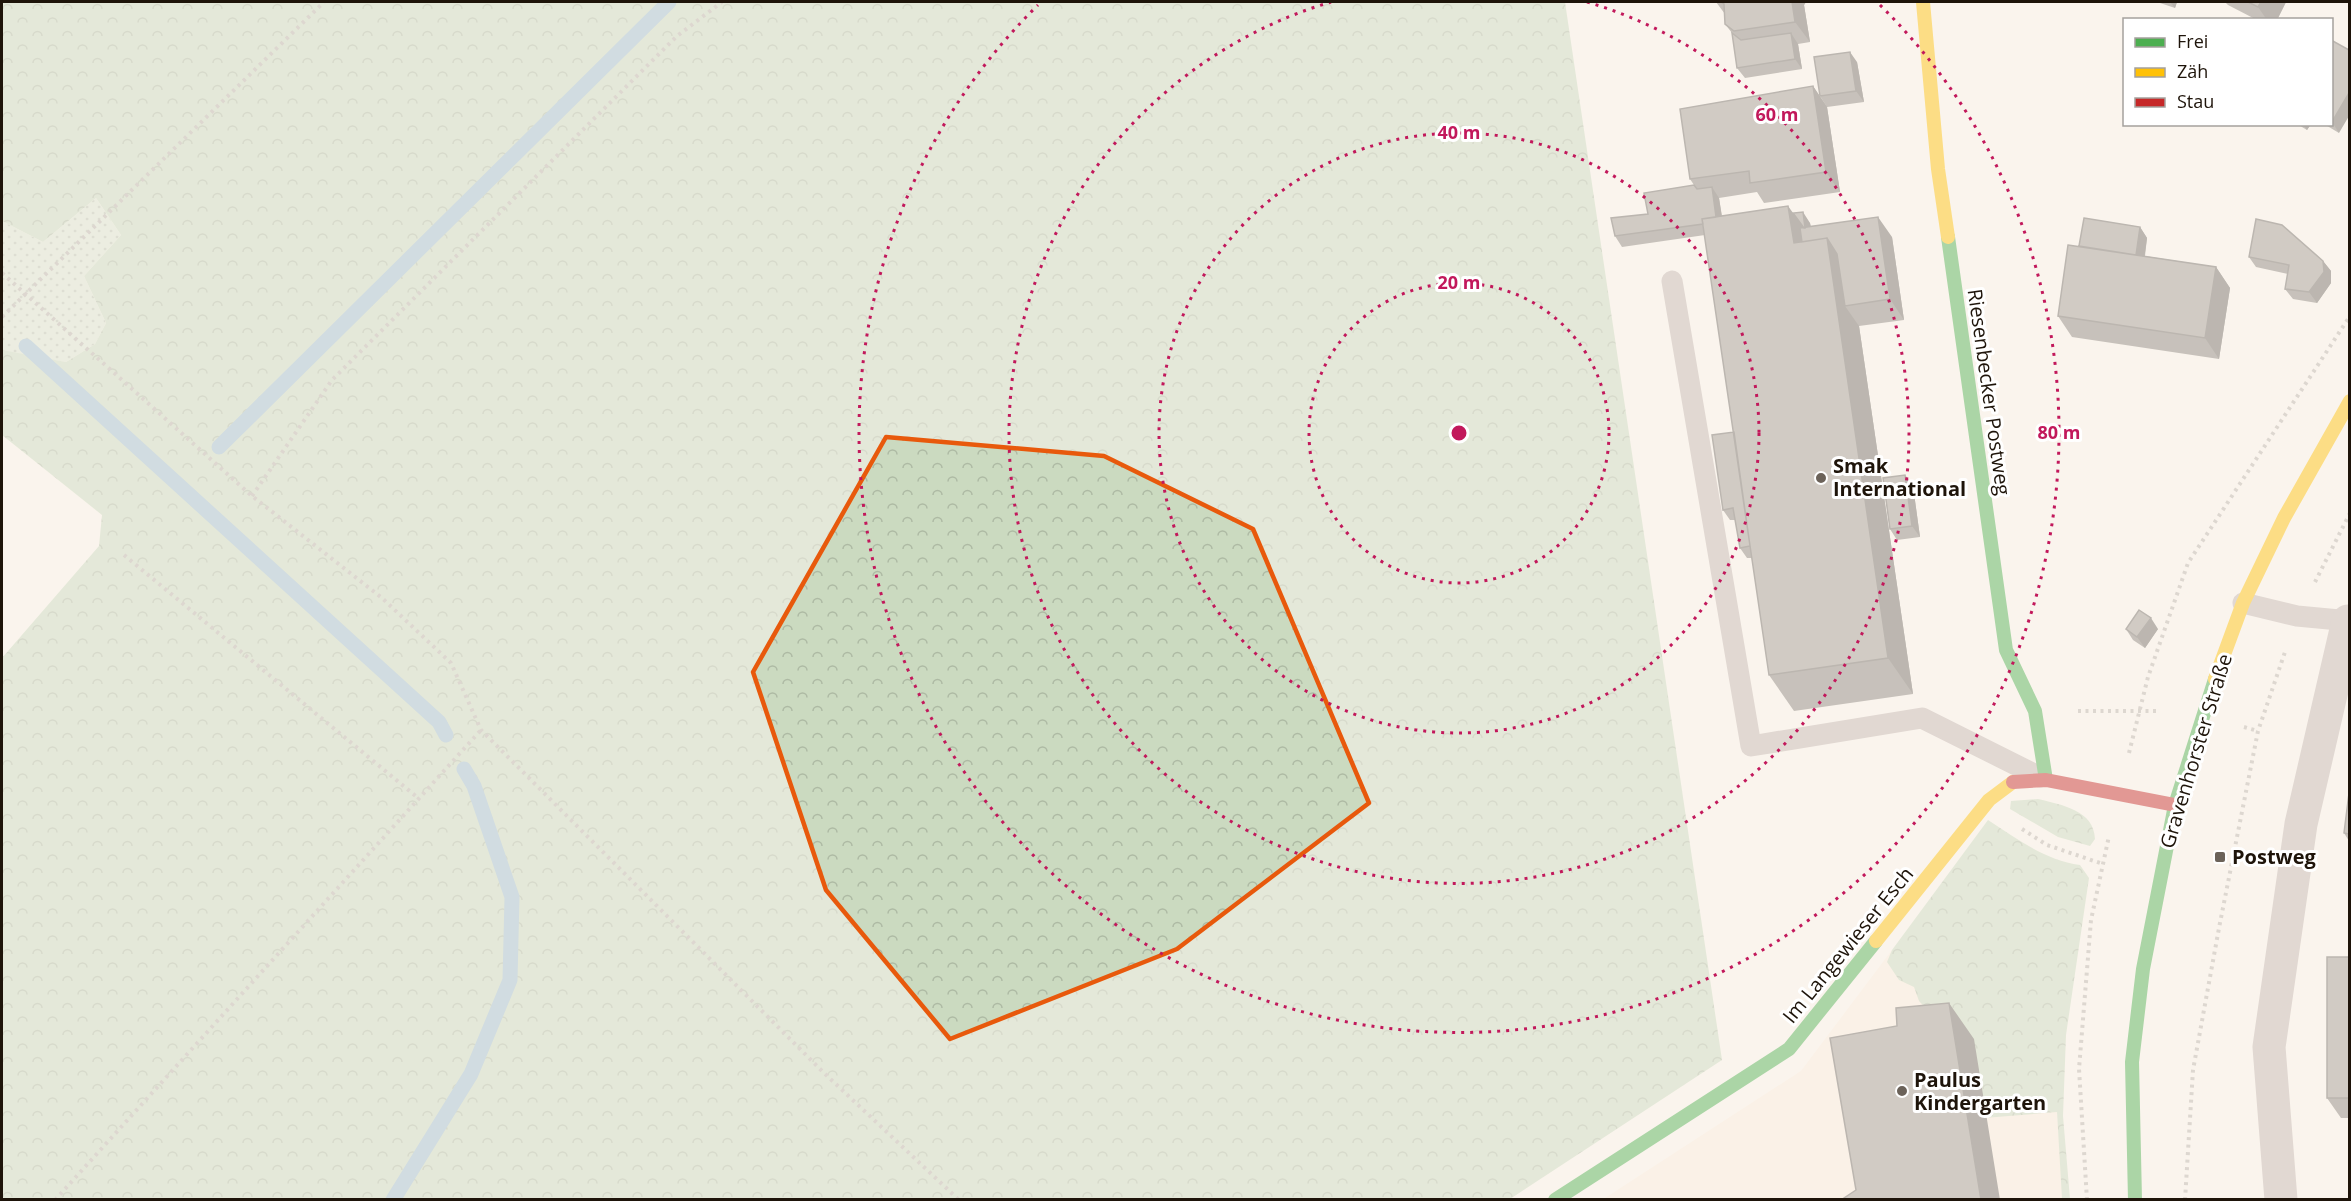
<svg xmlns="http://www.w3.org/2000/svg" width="2351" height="1201" viewBox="0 0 2351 1201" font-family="'Open Sans',sans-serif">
  <defs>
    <pattern id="grass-dots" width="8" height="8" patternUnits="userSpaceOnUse" patternTransform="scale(1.5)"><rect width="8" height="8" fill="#dbe5d2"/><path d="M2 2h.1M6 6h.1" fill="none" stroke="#bcc4b3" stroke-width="1.8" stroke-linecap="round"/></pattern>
    <pattern id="forest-crowns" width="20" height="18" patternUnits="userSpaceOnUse" patternTransform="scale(1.5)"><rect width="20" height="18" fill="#cbdac0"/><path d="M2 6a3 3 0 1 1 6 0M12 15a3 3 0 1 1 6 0" fill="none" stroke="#aebaa4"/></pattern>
  </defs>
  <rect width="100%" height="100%" fill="#faf4ed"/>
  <path fill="#fbeddf" d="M 1892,950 L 2057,1112 L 2063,1199 L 1602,1200 L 1801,1071 Z"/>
  <path fill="url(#grass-dots)" d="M 96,198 L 121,235 L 84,276 L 106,323 L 95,344 L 66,362 L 3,352 L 2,221 L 43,242 Z"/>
  <path fill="url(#forest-crowns)" d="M 2,2 L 1565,2 L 1722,1060 L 1510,1199 L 2,1199 L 2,658 L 99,546 L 102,515 L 2,435 L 2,350 L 66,362 L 95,344 L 106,323 L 84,276 L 121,235 L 96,198 L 43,242 L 2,221 Z
    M 2038,799 C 2062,805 2094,810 2095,839 L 2090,846 L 2058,837 L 2010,809 L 2011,801 Z
    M 1988,820 C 2017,839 2045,860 2080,865 L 2089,878 L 2066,1035 L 2063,1116 L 2070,1199 L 2062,1199 L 2057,1112 L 1984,1118 L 1932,1015 L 1919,1001 L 1914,987 L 1899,980 L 1887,962 L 1892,950 Z"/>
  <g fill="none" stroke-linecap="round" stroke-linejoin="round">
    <path stroke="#a0bfd2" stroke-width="15" d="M 26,346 L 439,722 L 446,735
      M 219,447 L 669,2
      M 393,1200 L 471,1074 L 510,980 L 512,897 L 474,786 L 464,769"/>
    <path stroke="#bbb3ad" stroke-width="4" stroke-dasharray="3 4.5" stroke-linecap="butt" d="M 2,273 L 252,496 L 382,598 L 451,663 L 481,730 L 823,1072 L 959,1200
      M 2,317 L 324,2
      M 252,496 L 332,380 L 677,36 L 722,2
      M 124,555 L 418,798
      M 2315,582 L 2350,513
      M 2078,711 L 2158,711
      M 2244,727 L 2258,731
      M 2129,753 L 2148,677 L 2188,563 L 2350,316
      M 2022,829 L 2047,845 L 2103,864
      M 55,1200 L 481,730
      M 2087,1200 L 2079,1069 L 2091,920 L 2109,836
      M 2185,1200 L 2193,1070 L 2219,928 L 2258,731 L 2285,652"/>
    <path stroke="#c3b5b1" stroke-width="21" d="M 1672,281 L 1751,746 L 1922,718 L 2040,777
      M 2243,603 L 2297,616 L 2350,621"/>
    <path stroke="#c3b5b1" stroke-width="33" d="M 2281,1200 L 2269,1047 L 2301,824 L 2348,621"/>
    <path stroke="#4caf50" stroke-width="14" d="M 1948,237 L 2006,650 L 2035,711 L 2046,780
      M 1555,1200 L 1789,1049 L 1876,941
      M 2135,1200 L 2132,1062 L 2143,969 L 2175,805 L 2215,679"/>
    <path stroke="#ffc107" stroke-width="14" d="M 1923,2 L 1938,169 L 1948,237
      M 2215,679 L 2243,603 L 2284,518 L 2350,401
      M 1876,941 L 1989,800 L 2013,782"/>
    <path stroke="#c62828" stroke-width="14" d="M 2013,782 L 2046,780 L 2175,805"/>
  </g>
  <path fill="#8a847e" d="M 1716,2 L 1806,2 L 1804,5 L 1810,42 L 1798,44 L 1802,69 L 1745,78 L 1737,68 L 1732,33 L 1725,24 L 1725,14 Z
    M 2017,2 L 2037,2 L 2018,3 Z
    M 2157,2 L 2177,2 L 2175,8 Z
    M 2225,2 L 2286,2 L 2277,20 L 2257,20 L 2228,5 Z
    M 2331,40 L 2339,133 L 2324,124 L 2331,124 Z
    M 1857,62 L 1864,102 L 1827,107 L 1820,96 Z
    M 1813,86 L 1827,107 L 1840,192 L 1764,203 L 1757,192 L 1719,198 L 1722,216 L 1793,213 L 1810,223 L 1811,227 L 1892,237 L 1904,320 L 1859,326 L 1913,694 L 1794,711 L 1769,675 L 1752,558 L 1747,558 L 1740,548 L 1735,520 L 1730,520 L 1723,510 L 1734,432 L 1705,235 L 1622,247 L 1615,236 L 1648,214 L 1694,185 L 1690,179 Z
    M 2297,124 L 2311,124 L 2307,130 Z
    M 2140,227 L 2147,238 L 2145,256 L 2216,267 L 2230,288 L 2219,359 L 2072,337 L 2058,316 Z
    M 2249,257 L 2323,261 L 2331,271 L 2331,283 L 2317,303 L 2293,299 L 2285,289 L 2288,274 L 2256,267 Z
    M 1905,475 L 1913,486 L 1920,537 L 1897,540 L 1890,529 Z
    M 2126,629 L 2158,629 L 2145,648 L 2133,640 Z
    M 2349,793 L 2349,841 L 2344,833 Z
    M 2349,957 L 2349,1118 L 2341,1118 L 2327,1098 Z"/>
  <path fill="#716c67" d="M 1792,2 L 1806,2 L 1804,5 L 1810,42 L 1795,22 Z
    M 2170,2 L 2177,2 L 2175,8 Z
    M 2261,2 L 2286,2 L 2277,20 L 2267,20 L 2258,7 Z
    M 1791,33 L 1798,44 L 1802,69 L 1795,59 Z
    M 1850,52 L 1857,62 L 1864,102 L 1856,91 Z
    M 1813,86 L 1827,107 L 1840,192 L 1826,172 Z
    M 2349,93 L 2349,116 L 2339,133 L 2332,122 Z
    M 2303,124 L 2311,124 L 2307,130 Z
    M 1712,187 L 1719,198 L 1724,232 L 1716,222 Z
    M 1788,206 L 1806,231 L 1803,212 L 1810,223 L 1816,257 L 1794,243 Z
    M 1878,217 L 1892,237 L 1904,320 L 1890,299 Z
    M 2140,227 L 2147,238 L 2142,274 L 2135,264 Z
    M 1827,238 L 1852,274 L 1845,306 L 1859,326 L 1913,694 L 1888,658 Z
    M 2323,261 L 2331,271 L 2331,283 L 2317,303 L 2309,292 Z
    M 2216,267 L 2230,288 L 2219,359 L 2205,338 Z
    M 1905,475 L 1913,486 L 1920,537 L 1912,526 Z
    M 2151,618 L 2158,629 L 2145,648 L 2137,637 Z
    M 1949,1003 L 1974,1039 L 2000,1200 L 1981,1200 Z"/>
  <path fill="#a19a93" stroke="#716c67" stroke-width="1.5" d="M 1721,2 L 1792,2 L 1795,22 L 1734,31 L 1725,24 L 1724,4 Z
    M 2248,2 L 2261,2 L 2258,7 Z
    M 1732,33 L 1741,40 L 1791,33 L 1795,59 L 1737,68 Z
    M 2331,40 L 2349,50 L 2349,93 L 2332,122 Z
    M 1850,52 L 1856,91 L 1820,96 L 1814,57 Z
    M 1813,86 L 1826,172 L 1750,183 L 1749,171 L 1690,179 L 1680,109 Z
    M 1694,185 L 1697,189 L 1712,187 L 1716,217 L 1702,219 L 1703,224 L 1615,236 L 1611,218 L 1648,214 L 1644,193 Z
    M 1788,206 L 1794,243 L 1827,238 L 1888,658 L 1769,675 L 1702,219 Z
    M 1803,212 L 1805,228 L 1804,228 L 1793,213 Z
    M 1878,217 L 1890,299 L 1845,306 L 1837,254 L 1827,238 L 1802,242 L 1800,228 Z
    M 2084,218 L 2140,227 L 2136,255 L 2079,246 Z
    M 2256,219 L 2282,225 L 2323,261 L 2324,272 L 2309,292 L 2285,289 L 2289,265 L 2249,257 Z
    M 2068,245 L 2216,267 L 2205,338 L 2058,316 Z
    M 1734,432 L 1750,546 L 1740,548 L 1733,508 L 1723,510 L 1712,435 Z
    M 1905,475 L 1912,526 L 1890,529 L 1883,478 Z
    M 2139,610 L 2151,618 L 2137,637 L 2126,629 Z
    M 2349,793 L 2349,834 L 2344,833 Z
    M 2327,957 L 2349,957 L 2349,1098 L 2327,1098 Z
    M 1949,1003 L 1981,1200 L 1841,1200 L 1856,1190 L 1830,1038 L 1897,1026 L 1896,1008 Z"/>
  <path d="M0 0H2351V1201H0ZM 886,437 L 1104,456 L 1253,529 L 1369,803 L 1177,949 L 950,1039 L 826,890 L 753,672 Z" fill="#faf4ed" fill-opacity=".55" fill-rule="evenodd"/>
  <path fill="none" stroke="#e8590c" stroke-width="4.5" stroke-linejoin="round" d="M 886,437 L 1104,456 L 1253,529 L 1369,803 L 1177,949 L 950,1039 L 826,890 L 753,672 Z"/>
  <g fill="none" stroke="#c2185b" stroke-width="3" stroke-dasharray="3 6">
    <circle cx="1459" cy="433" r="150"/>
    <circle cx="1459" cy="433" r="300"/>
    <path d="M1587 2A450 450 0 1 1 1331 2"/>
    <path d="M1880 5A600 600 0 1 1 1038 5"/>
  </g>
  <g fill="#6b6259" stroke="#fff" stroke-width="2">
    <circle cx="1821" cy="478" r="6"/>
    <rect x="2214" y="851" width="12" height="12" rx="3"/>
    <circle cx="1902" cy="1091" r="6"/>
  </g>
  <g text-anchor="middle" stroke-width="6" stroke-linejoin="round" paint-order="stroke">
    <g font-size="20" fill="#1e140a" stroke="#fff">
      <text transform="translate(1989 392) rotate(82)" y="7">Riesenbecker Postweg</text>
      <text transform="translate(2196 751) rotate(-73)" y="7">Gravenhorster Straße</text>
      <text transform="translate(1848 945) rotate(-51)" y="7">Im Langewieser Esch</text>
    </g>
    <g font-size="20" font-weight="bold" fill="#1e140a" stroke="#fff" text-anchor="start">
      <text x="1833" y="473">Smak<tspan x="1833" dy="23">International</tspan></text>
      <text x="2232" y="864">Postweg</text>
      <text x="1914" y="1087">Paulus<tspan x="1914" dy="23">Kindergarten</tspan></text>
    </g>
  </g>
  <circle cx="1459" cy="433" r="9" fill="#c2185b" stroke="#fff" stroke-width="3"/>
  <g font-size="18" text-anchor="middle" font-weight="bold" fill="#c2185b" stroke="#fff" stroke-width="6" stroke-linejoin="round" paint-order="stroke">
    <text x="1777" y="121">60 m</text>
    <text x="1459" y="139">40 m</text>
    <text x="1459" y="289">20 m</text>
    <text x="2059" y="439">80 m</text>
  </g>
  <rect width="2351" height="1201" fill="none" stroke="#1e140a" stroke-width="6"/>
  <rect x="2123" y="18" width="210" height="108" fill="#ffffff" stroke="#a5a19d" stroke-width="1.5"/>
  <rect x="2135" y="38" width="30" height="9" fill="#4caf50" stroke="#a5a19d" stroke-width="1.5"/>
  <text x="2177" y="48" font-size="18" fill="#1e140a">Frei</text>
  <rect x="2135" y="68" width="30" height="9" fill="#ffc107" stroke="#a5a19d" stroke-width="1.5"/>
  <text x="2177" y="78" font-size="18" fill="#1e140a">Zäh</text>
  <rect x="2135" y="98" width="30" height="9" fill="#c62828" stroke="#a5a19d" stroke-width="1.5"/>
  <text x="2177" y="108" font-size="18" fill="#1e140a">Stau</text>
</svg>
